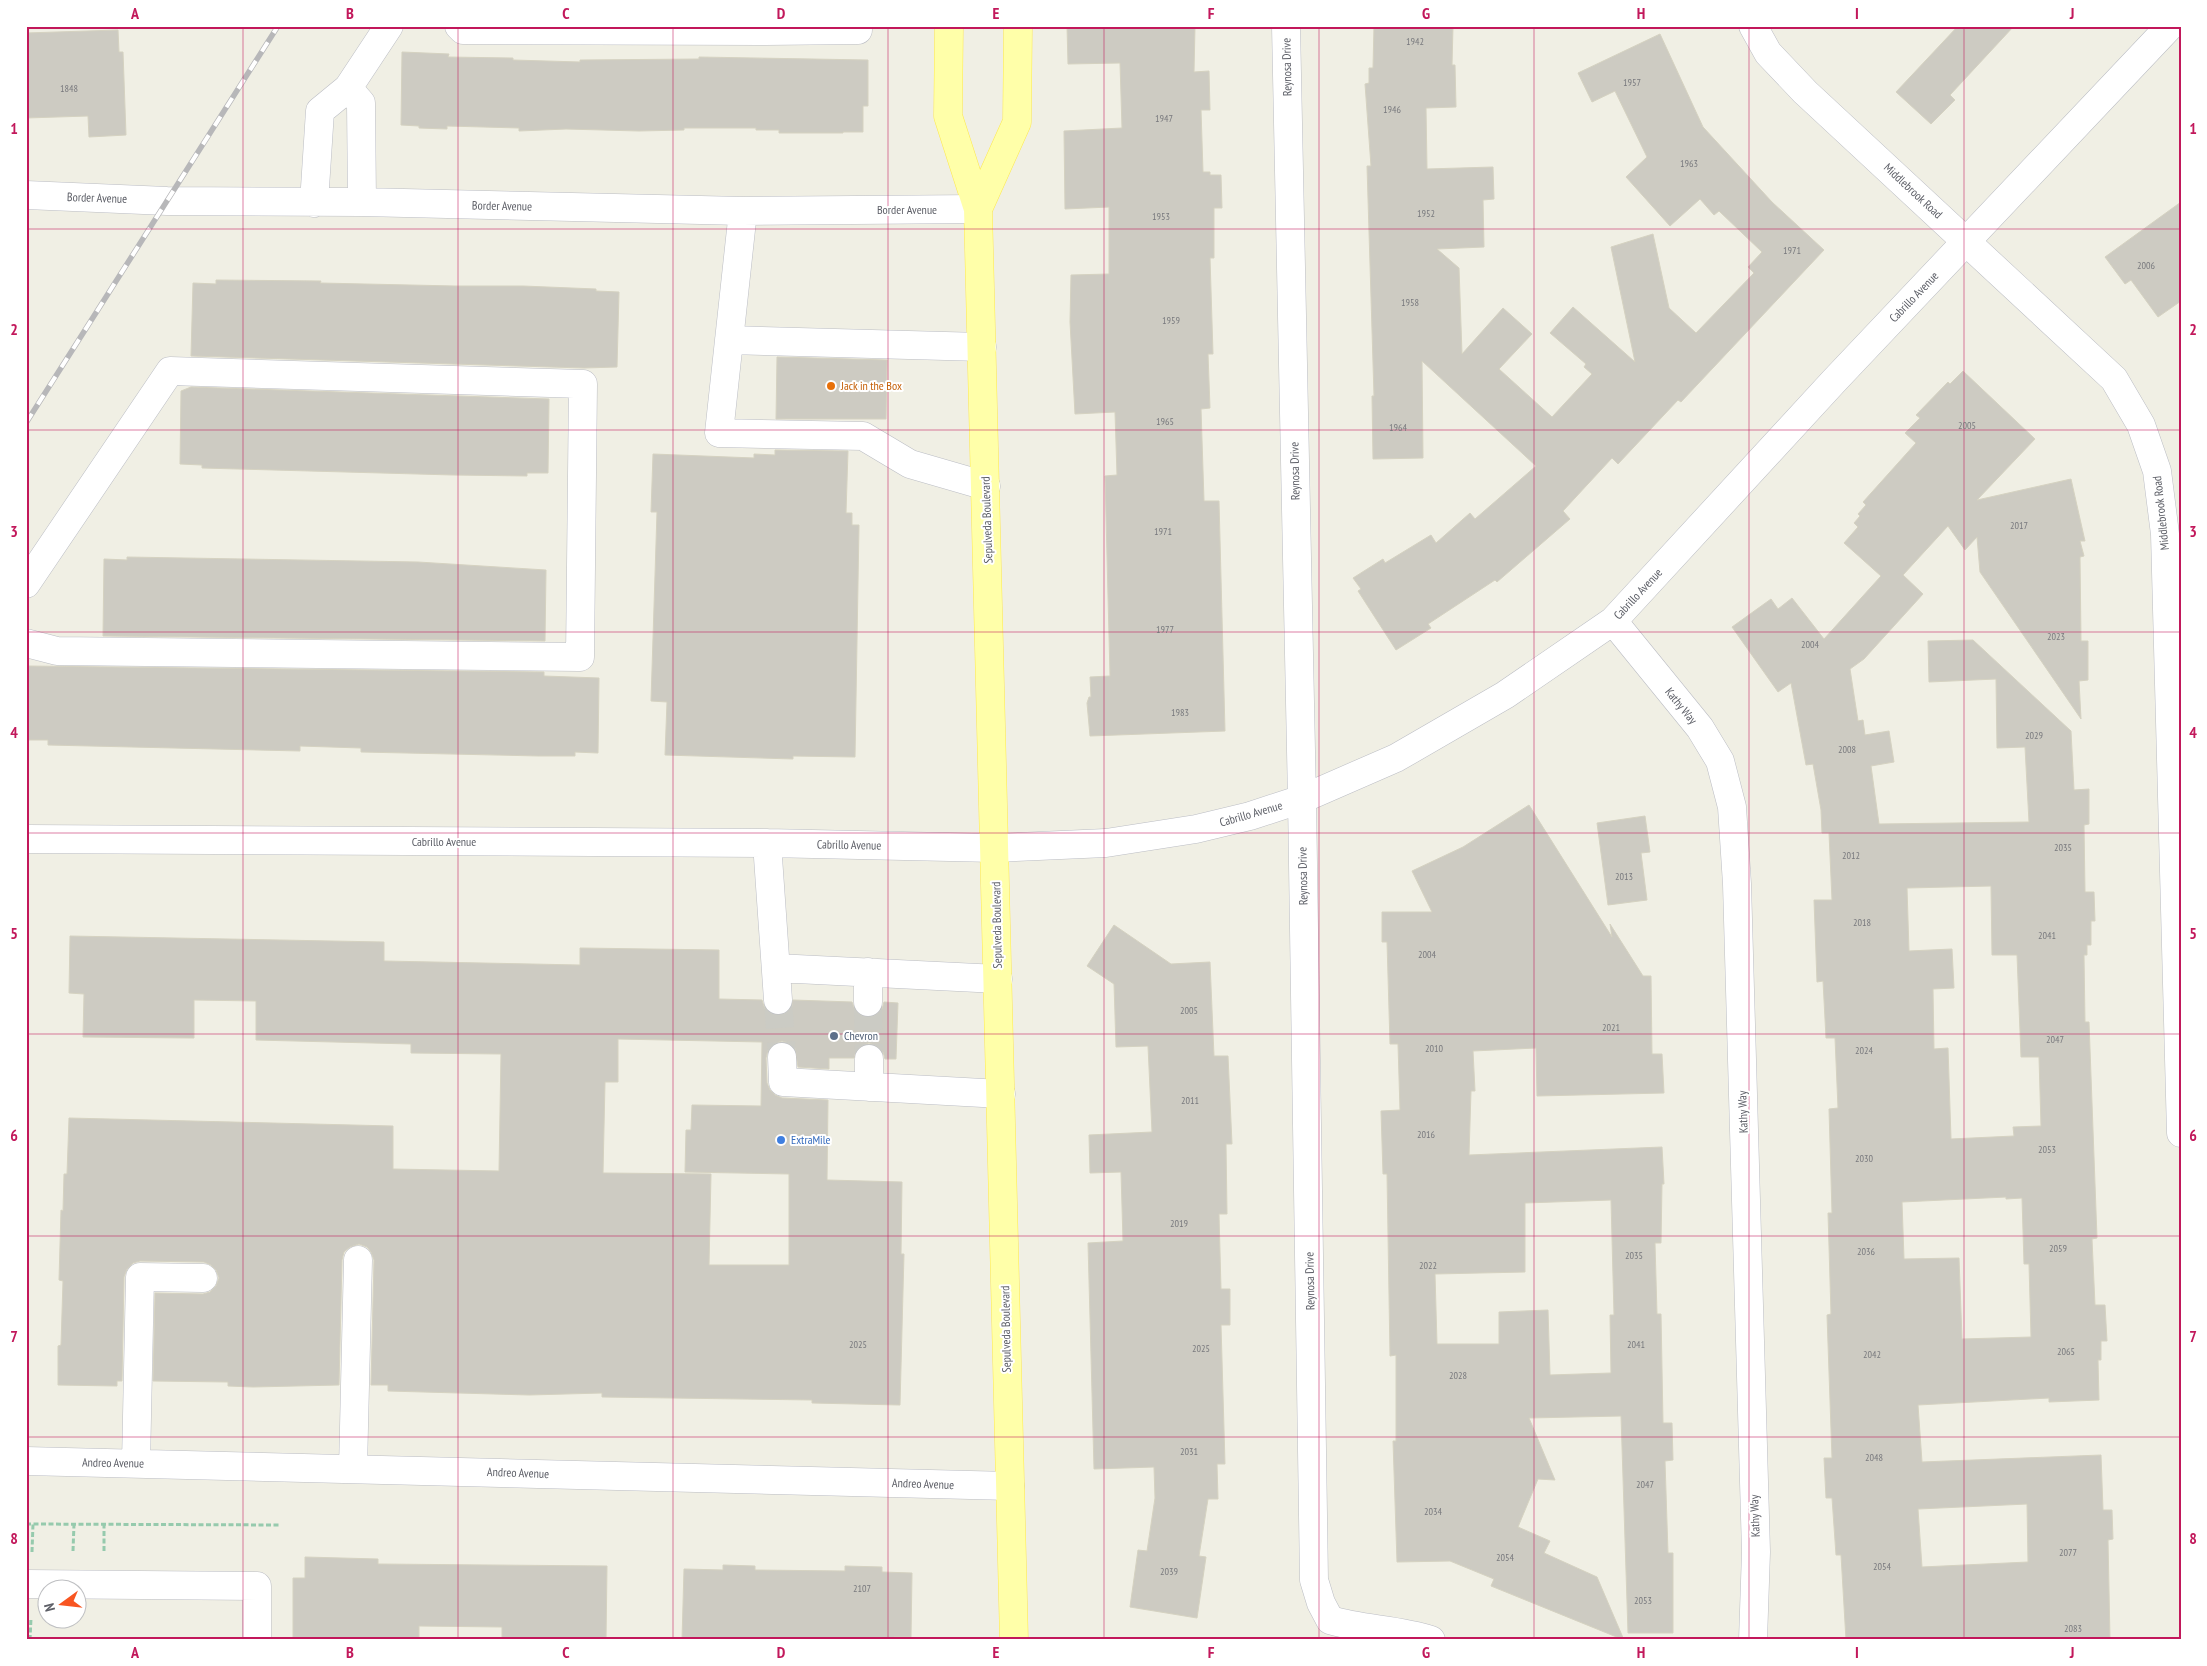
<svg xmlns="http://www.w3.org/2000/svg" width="2207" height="1666" viewBox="0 0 2207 1666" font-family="'PT Sans Narrow',sans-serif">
  <rect width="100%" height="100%" fill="#f0efe4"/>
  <path fill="#cdcbc2" stroke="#d5d2c1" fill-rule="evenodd" d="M 1067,26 L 1195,26 L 1194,72 L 1209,71 L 1210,110 L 1201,110 L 1203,172 L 1210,172 L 1210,175 L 1221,175 L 1222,208 L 1214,208 L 1214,258 L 1210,258 L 1213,354 L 1208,354 L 1210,408 L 1201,409 L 1204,501 L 1219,501 L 1225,731 L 1090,736 L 1087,703 L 1089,697 L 1091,697 L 1090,677 L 1110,676 L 1105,476 L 1117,475 L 1115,412 L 1075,414 L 1070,322 L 1071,275 L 1109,274 L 1109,207 L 1065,209 L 1064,131 L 1122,128 L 1120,63 L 1068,64 Z
    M 1374,26 L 1453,26 L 1452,65 L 1455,65 L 1456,107 L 1426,108 L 1427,169 L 1493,167 L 1494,199 L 1483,200 L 1484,247 L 1437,249 L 1459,268 L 1462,354 L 1503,308 L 1532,334 L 1499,369 L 1552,417 L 1592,374 L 1584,367 L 1586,364 L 1550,333 L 1573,307 L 1635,362 L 1611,247 L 1653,234 L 1669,308 L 1696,333 L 1754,273 L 1748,267 L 1762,252 L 1719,211 L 1714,215 L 1700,199 L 1670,226 L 1626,177 L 1647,157 L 1615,91 L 1592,102 L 1578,73 L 1660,34 L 1703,127 L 1772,202 L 1824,250 L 1681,402 L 1678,400 L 1618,464 L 1612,458 L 1563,511 L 1570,519 L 1497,582 L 1495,580 L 1428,624 L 1431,628 L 1396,650 L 1358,591 L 1361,589 L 1353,578 L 1383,559 L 1385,563 L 1431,535 L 1436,543 L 1470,513 L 1475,519 L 1536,466 L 1422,361 L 1423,458 L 1373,459 L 1372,396 L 1374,396 L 1367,166 L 1371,166 L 1365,84 L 1369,83 L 1369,68 L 1373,68 Z
    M 1958,26 L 2014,26 L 1950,95 L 1955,100 L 1931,124 L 1896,92 Z
    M 118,30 L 119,52 L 123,52 L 126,135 L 89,137 L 88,116 L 26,118 L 26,33 Z
    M 402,52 L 449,54 L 448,57 L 513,58 L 513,60 L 580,62 L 580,60 L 699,59 L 699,57 L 868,60 L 868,106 L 863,106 L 863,132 L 843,132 L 843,133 L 779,133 L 779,130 L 756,130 L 756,128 L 684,128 L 684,130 L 639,131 L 566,129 L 519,131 L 519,128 L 447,126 L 447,129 L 419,128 L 419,126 L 401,125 Z
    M 2181,202 L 2181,301 L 2158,317 L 2131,280 L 2125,284 L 2105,257 Z
    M 216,280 L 321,281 L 320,283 L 455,286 L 523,286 L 596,289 L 596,291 L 619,292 L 617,367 L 584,368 L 191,356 L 193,283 L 216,284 Z
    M 777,357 L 887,360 L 886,419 L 776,419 Z
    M 1963,371 L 2035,439 L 1977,500 L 2071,479 L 2085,541 L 2080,541 L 2084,556 L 2080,557 L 2081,641 L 2088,641 L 2088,680 L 2079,681 L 2081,719 L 1980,572 L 1977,537 L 1965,550 L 1948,526 L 1903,575 L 1923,594 L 1864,659 L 1850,669 L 1858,721 L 1863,720 L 1865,735 L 1889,731 L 1894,762 L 1871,766 L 1879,824 L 2029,822 L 2025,747 L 1997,748 L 1996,679 L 1929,682 L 1928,641 L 1973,640 L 2071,731 L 2074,790 L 2089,789 L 2089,824 L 2084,825 L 2085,892 L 2094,892 L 2095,921 L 2091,921 L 2091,945 L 2087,945 L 2087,955 L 2084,955 L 2085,1022 L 2089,1022 L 2097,1238 L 2092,1239 L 2095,1305 L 2105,1305 L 2107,1341 L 2101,1341 L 2101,1360 L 2098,1360 L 2099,1400 L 2049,1402 L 2049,1398 L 1918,1405 L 1922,1462 L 2101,1455 L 2103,1510 L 2112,1510 L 2113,1539 L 2108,1540 L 2110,1640 L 1846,1640 L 1841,1555 L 1836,1555 L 1832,1498 L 1826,1498 L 1824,1458 L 1832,1458 L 1827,1315 L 1831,1314 L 1828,1213 L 1832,1213 L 1829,1109 L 1838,1108 L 1835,1038 L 1826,1038 L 1823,981 L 1817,982 L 1814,900 L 1832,900 L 1829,833 L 1822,833 L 1821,810 L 1813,764 L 1806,765 L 1791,683 L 1778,692 L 1732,627 L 1771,599 L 1778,609 L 1792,598 L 1824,639 L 1881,576 L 1844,543 L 1858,527 L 1854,523 L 1860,516 L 1858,514 L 1866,505 L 1863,502 L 1916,443 L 1905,433 L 1920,418 L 1916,415 L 1948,382 L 1950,384 ZM 1991,886 L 1992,955 L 2017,955 L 2021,1057 L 2039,1057 L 2041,1126 L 2013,1127 L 2014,1136 L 1951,1139 L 1948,1048 L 1934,1049 L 1933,989 L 1954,988 L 1952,949 L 1909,951 L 1907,888 ZM 2006,1197 L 2006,1199 L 2022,1198 L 2024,1264 L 2029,1264 L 2031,1337 L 1962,1339 L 1959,1258 L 1904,1259 L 1902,1202 ZM 2027,1504 L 2028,1562 L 1922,1567 L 1918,1509 Z
    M 191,387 L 549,399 L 548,473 L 527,473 L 527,476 L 453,475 L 202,468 L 202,465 L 180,464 L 181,391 Z
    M 775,450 L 848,451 L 846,513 L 852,513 L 852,525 L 859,525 L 855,757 L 793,756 L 793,759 L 665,755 L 667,702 L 651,701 L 657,512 L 651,512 L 653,454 L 754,458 L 754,454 L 775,455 Z
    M 127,557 L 418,562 L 546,570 L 545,641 L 103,636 L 104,559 L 127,560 Z
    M 28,666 L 544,672 L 544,676 L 599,678 L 598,753 L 575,752 L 575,756 L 539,756 L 361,752 L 361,748 L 300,746 L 300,751 L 48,745 L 48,740 L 26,740 Z
    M 1529,805 L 1612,937 L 1610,924 L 1643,976 L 1651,976 L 1652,1054 L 1662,1054 L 1664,1093 L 1537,1096 L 1536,1048 L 1473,1051 L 1475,1091 L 1471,1091 L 1469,1155 L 1662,1147 L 1664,1184 L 1662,1184 L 1661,1243 L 1655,1243 L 1657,1314 L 1661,1314 L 1663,1423 L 1672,1423 L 1673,1460 L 1665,1461 L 1668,1553 L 1673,1553 L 1673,1633 L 1628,1633 L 1621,1416 L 1529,1418 L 1555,1480 L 1538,1479 L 1518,1527 L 1550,1541 L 1544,1553 L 1597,1577 L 1624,1640 L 1491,1586 L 1494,1579 L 1450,1561 L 1397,1562 L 1393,1441 L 1396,1441 L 1396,1355 L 1390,1356 L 1387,1174 L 1383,1174 L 1381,1111 L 1400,1110 L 1398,1044 L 1390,1044 L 1387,942 L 1382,942 L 1382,912 L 1432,912 L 1412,871 L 1463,847 ZM 1611,1200 L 1614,1315 L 1610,1315 L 1611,1373 L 1550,1375 L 1548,1310 L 1499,1312 L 1499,1344 L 1437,1344 L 1435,1274 L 1525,1272 L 1525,1203 Z
    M 1645,816 L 1650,852 L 1641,853 L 1647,900 L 1608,905 L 1597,823 Z
    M 1114,925 L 1171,964 L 1210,962 L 1214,1056 L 1228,1056 L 1232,1144 L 1226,1144 L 1227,1214 L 1219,1214 L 1221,1289 L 1230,1289 L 1230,1325 L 1221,1325 L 1225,1464 L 1217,1464 L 1218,1499 L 1208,1499 L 1199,1556 L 1206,1557 L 1197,1618 L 1130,1607 L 1138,1550 L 1147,1551 L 1155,1498 L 1154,1467 L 1094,1469 L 1088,1243 L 1123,1241 L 1121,1172 L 1090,1173 L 1089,1135 L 1152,1132 L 1148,1046 L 1116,1047 L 1114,984 L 1087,966 Z
    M 70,936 L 384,942 L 384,961 L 580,965 L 580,948 L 719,950 L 719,999 L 762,1000 L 765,1009 L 772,1014 L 779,1016 L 787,1013 L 792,1007 L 793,1000 L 852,1002 L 855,1010 L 861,1016 L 868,1018 L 876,1015 L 882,1009 L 884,1002 L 898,1003 L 896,1059 L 885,1059 L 883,1052 L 877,1046 L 869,1043 L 861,1046 L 856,1051 L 854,1058 L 829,1058 L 829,1069 L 798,1067 L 795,1048 L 790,1043 L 782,1041 L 773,1044 L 768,1050 L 766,1058 L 767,1083 L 770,1090 L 775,1095 L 782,1098 L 828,1100 L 827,1180 L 902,1182 L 901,1254 L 904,1254 L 900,1405 L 812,1403 L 812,1400 L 602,1397 L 602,1393 L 529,1395 L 388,1391 L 388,1385 L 371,1385 L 374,1260 L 371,1252 L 367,1247 L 359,1244 L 350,1247 L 344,1252 L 342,1260 L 339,1385 L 253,1387 L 228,1386 L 228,1382 L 153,1381 L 155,1293 L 203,1294 L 210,1292 L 216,1286 L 219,1278 L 216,1270 L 211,1265 L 204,1262 L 140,1261 L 133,1263 L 127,1269 L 124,1277 L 122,1381 L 117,1381 L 117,1386 L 58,1385 L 58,1346 L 61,1345 L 63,1281 L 59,1280 L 61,1210 L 63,1211 L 64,1174 L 67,1174 L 69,1118 L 393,1126 L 393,1169 L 499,1171 L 501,1054 L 411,1053 L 411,1044 L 256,1040 L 256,1001 L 194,1000 L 194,1038 L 83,1037 L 84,994 L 69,993 ZM 618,1039 L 762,1042 L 761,1106 L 692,1105 L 691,1130 L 686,1130 L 685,1172 L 789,1174 L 789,1265 L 709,1265 L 711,1174 L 603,1173 L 605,1082 L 618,1082 Z
    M 305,1557 L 378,1559 L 378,1564 L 607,1566 L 606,1640 L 502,1640 L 502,1627 L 419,1626 L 419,1640 L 303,1640 L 304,1638 L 293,1638 L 293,1578 L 305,1578 Z
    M 723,1565 L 755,1566 L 755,1570 L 845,1571 L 845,1566 L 882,1567 L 882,1572 L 912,1573 L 911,1637 L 894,1637 L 894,1640 L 682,1640 L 684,1569 L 723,1570 Z"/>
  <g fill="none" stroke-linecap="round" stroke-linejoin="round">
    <path stroke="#cbcbc4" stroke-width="28" stroke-dasharray="28 14" stroke-linecap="butt" d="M 778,1000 L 782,1057
      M 868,1002 L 869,1059"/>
    <defs>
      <path id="minor" d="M 459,26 L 463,30 L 765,31
        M 765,26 L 765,31 L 858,30
        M 1286,26 L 1302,799 L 1314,1580 L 1321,1603 L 1330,1620 C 1363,1630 1398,1629 1431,1640
        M 1753,26 L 1768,53 L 1805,92 L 2114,379 L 2141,425 L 2157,471 L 2165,534 L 2181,1133
        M 348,88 L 361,103 L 362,202
        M 26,195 L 167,201 L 362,202 L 743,211 L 978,209
        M 314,203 L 320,111 L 348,88 L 389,26
        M 743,211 L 719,433 L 863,436 L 910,464 L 986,486
        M 729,340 L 982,347
        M 26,584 L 170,371 L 583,384 L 580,657 L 57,651 L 26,643
        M 1613,621 L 1700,728 L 1720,761 L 1732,807 L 1737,884 L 1756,1552 L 1753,1640
        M 26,839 L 767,843 L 995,848 L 1106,843 L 1196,829 L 1250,816 L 1302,799 L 1396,758 L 1505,695 L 1613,621 L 1834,381 L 2170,26
        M 767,843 L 778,1000
        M 776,968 L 998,979
        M 868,972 L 868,1002
        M 782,1057 L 783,1082 L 1001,1094
        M 869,1059 L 869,1087
        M 26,1461 L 1010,1486
        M 136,1463 L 140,1277 L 203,1278
        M 353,1469 L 358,1260
        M 26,1584 L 257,1586 L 257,1640"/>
      <path id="major" d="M 949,26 L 948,116 L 978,209 L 1014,1640
        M 978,209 L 1017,122 L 1018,26"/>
    </defs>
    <use href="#minor" stroke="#bbbdc4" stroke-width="29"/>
    <use href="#major" stroke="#fee94f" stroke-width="29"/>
    <path stroke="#96caad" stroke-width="3" stroke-dasharray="5 2.5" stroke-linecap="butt" d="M 26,1524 L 281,1525
      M 73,1551 L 74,1524
      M 104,1551 L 104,1524
      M 32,1552 L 33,1524
      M 30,1640 L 31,1618"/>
    <use href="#minor" stroke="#fff" stroke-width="28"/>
    <use href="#major" stroke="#ffffa9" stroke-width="28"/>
    <defs>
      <path id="rail" d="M 26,423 L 278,26"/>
    </defs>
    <use href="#rail" stroke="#b7b7b9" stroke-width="5.5"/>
    <use href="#rail" stroke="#fff" stroke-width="4" stroke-dasharray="11" stroke-linecap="butt"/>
  </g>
  <path fill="none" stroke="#c2185b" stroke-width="1" stroke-opacity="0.55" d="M 243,26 L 243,1640M 458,26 L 458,1640M 673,26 L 673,1640M 888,26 L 888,1640M 1104,26 L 1104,1640M 1319,26 L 1319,1640M 1534,26 L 1534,1640M 1749,26 L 1749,1640M 1964,26 L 1964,1640M 26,229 L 2181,229M 26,430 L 2181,430M 26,632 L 2181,632M 26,833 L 2181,833M 26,1034 L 2181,1034M 26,1236 L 2181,1236M 26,1437 L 2181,1437"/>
  <circle fill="#e8710a" stroke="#fff" stroke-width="2" cx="831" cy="386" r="5"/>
  <circle fill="#5c6f8a" stroke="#fff" stroke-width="2" cx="834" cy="1036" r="5"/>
  <circle fill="#3f7fe0" stroke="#fff" stroke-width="2" cx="781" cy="1140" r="5"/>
  <g text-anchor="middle" stroke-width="4" stroke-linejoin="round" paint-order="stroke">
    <g font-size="10" fill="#78797d">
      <text x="1415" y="45">1942</text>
      <text x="1632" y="86">1957</text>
      <text x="69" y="92">1848</text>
      <text x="1392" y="113">1946</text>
      <text x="1164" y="122">1947</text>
      <text x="1689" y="167">1963</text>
      <text x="1426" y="217">1952</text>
      <text x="1161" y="220">1953</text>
      <text x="1792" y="254">1971</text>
      <text x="2146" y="269">2006</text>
      <text x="1410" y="306">1958</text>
      <text x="1171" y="324">1959</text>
      <text x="1165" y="425">1965</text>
      <text x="1967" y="429">2005</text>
      <text x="1398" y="431">1964</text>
      <text x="2019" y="529">2017</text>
      <text x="1163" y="535">1971</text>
      <text x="1165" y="633">1977</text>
      <text x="2056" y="640">2023</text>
      <text x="1810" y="648">2004</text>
      <text x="1180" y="716">1983</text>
      <text x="2034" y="739">2029</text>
      <text x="1847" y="753">2008</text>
      <text x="2063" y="851">2035</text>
      <text x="1851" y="859">2012</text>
      <text x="1624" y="880">2013</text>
      <text x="1862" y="926">2018</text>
      <text x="2047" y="939">2041</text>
      <text x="1427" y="958">2004</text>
      <text x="1189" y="1014">2005</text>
      <text x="1611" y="1031">2021</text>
      <text x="2055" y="1043">2047</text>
      <text x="1434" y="1052">2010</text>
      <text x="1864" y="1054">2024</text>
      <text x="1190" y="1104">2011</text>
      <text x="1426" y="1138">2016</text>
      <text x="2047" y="1153">2053</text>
      <text x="1864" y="1162">2030</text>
      <text x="1179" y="1227">2019</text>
      <text x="2058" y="1252">2059</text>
      <text x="1866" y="1255">2036</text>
      <text x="1634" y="1259">2035</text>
      <text x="1428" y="1269">2022</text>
      <text x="858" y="1348">2025</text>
      <text x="1636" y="1348">2041</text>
      <text x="1201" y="1352">2025</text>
      <text x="2066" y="1355">2065</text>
      <text x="1872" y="1358">2042</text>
      <text x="1458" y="1379">2028</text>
      <text x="1189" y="1455">2031</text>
      <text x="1874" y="1461">2048</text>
      <text x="1645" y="1488">2047</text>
      <text x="1433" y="1515">2034</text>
      <text x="2068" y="1556">2077</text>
      <text x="1505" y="1561">2054</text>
      <text x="1882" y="1570">2054</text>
      <text x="1169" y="1575">2039</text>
      <text x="862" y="1592">2107</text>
      <text x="1643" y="1604">2053</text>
      <text x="2073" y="1632">2083</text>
    </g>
    <g font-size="12" fill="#5c5e66" stroke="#fff">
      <text transform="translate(1287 67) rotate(-91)" y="4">Reynosa Drive</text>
      <text transform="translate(1913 191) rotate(43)" y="4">Middlebrook Road</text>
      <text transform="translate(97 198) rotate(2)" y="4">Border Avenue</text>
      <text transform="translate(502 206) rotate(1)" y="4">Border Avenue</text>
      <text x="907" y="214">Border Avenue</text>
      <text transform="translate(1914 297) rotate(-46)" y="4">Cabrillo Avenue</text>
      <text transform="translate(1295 471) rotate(-91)" y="4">Reynosa Drive</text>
      <text transform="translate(2161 513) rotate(-96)" y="4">Middlebrook Road</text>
      <text transform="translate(987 520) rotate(-92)" y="4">Sepulveda Boulevard</text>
      <text transform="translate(1638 594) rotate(-47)" y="4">Cabrillo Avenue</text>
      <text transform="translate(1681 706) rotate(51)" y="4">Kathy Way</text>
      <text transform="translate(1251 814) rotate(-16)" y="4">Cabrillo Avenue</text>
      <text x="444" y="846">Cabrillo Avenue</text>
      <text transform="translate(849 845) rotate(1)" y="4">Cabrillo Avenue</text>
      <text transform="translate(1303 876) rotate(-91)" y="4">Reynosa Drive</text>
      <text transform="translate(997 925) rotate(-91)" y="4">Sepulveda Boulevard</text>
      <text transform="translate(1743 1112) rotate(-92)" y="4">Kathy Way</text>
      <text transform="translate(1310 1281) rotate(-91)" y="4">Reynosa Drive</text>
      <text transform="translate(1006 1329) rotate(-91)" y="4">Sepulveda Boulevard</text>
      <text transform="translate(113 1463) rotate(1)" y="4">Andreo Avenue</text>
      <text transform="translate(518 1473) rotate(2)" y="4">Andreo Avenue</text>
      <text transform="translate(923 1484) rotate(2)" y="4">Andreo Avenue</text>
      <text transform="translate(1755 1516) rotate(-92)" y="4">Kathy Way</text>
    </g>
    <g font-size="12" fill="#c56008" stroke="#fff" text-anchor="start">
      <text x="841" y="390">Jack in the Box</text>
    </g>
    <g font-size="12" fill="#4e5e75" stroke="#fff" text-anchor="start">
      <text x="844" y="1040">Chevron</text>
    </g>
    <g font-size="12" fill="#366cbe" stroke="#fff" text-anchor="start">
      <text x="791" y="1144">ExtraMile</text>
    </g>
  </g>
  <rect width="2207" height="1666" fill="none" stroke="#ffffff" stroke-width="55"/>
  <g transform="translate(62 1604) rotate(255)"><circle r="24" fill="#ffffff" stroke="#bebfc2"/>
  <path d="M0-4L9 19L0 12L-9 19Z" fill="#f85521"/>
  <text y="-8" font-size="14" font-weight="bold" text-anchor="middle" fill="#5c5e66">N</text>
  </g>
  <rect x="28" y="28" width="2152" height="1610" fill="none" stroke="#c2185b" stroke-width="2"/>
  <g font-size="16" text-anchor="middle" font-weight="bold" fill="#c2185b">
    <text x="135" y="19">A</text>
    <text x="350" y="19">B</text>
    <text x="566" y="19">C</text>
    <text x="781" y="19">D</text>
    <text x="996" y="19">E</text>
    <text x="1211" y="19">F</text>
    <text x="1426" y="19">G</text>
    <text x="1641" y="19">H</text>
    <text x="1857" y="19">I</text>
    <text x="2072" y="19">J</text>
    <text x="14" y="134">1</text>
    <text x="2193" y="134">1</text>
    <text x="14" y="335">2</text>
    <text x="2193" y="335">2</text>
    <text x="14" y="537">3</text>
    <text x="2193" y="537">3</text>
    <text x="14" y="738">4</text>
    <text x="2193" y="738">4</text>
    <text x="14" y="939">5</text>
    <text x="2193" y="939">5</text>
    <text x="14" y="1141">6</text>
    <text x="2193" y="1141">6</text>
    <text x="14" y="1342">7</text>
    <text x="2193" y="1342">7</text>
    <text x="14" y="1544">8</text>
    <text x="2193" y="1544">8</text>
    <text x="135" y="1658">A</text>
    <text x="350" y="1658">B</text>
    <text x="566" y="1658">C</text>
    <text x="781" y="1658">D</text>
    <text x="996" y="1658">E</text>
    <text x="1211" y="1658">F</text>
    <text x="1426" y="1658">G</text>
    <text x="1641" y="1658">H</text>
    <text x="1857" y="1658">I</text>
    <text x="2072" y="1658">J</text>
  </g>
</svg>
